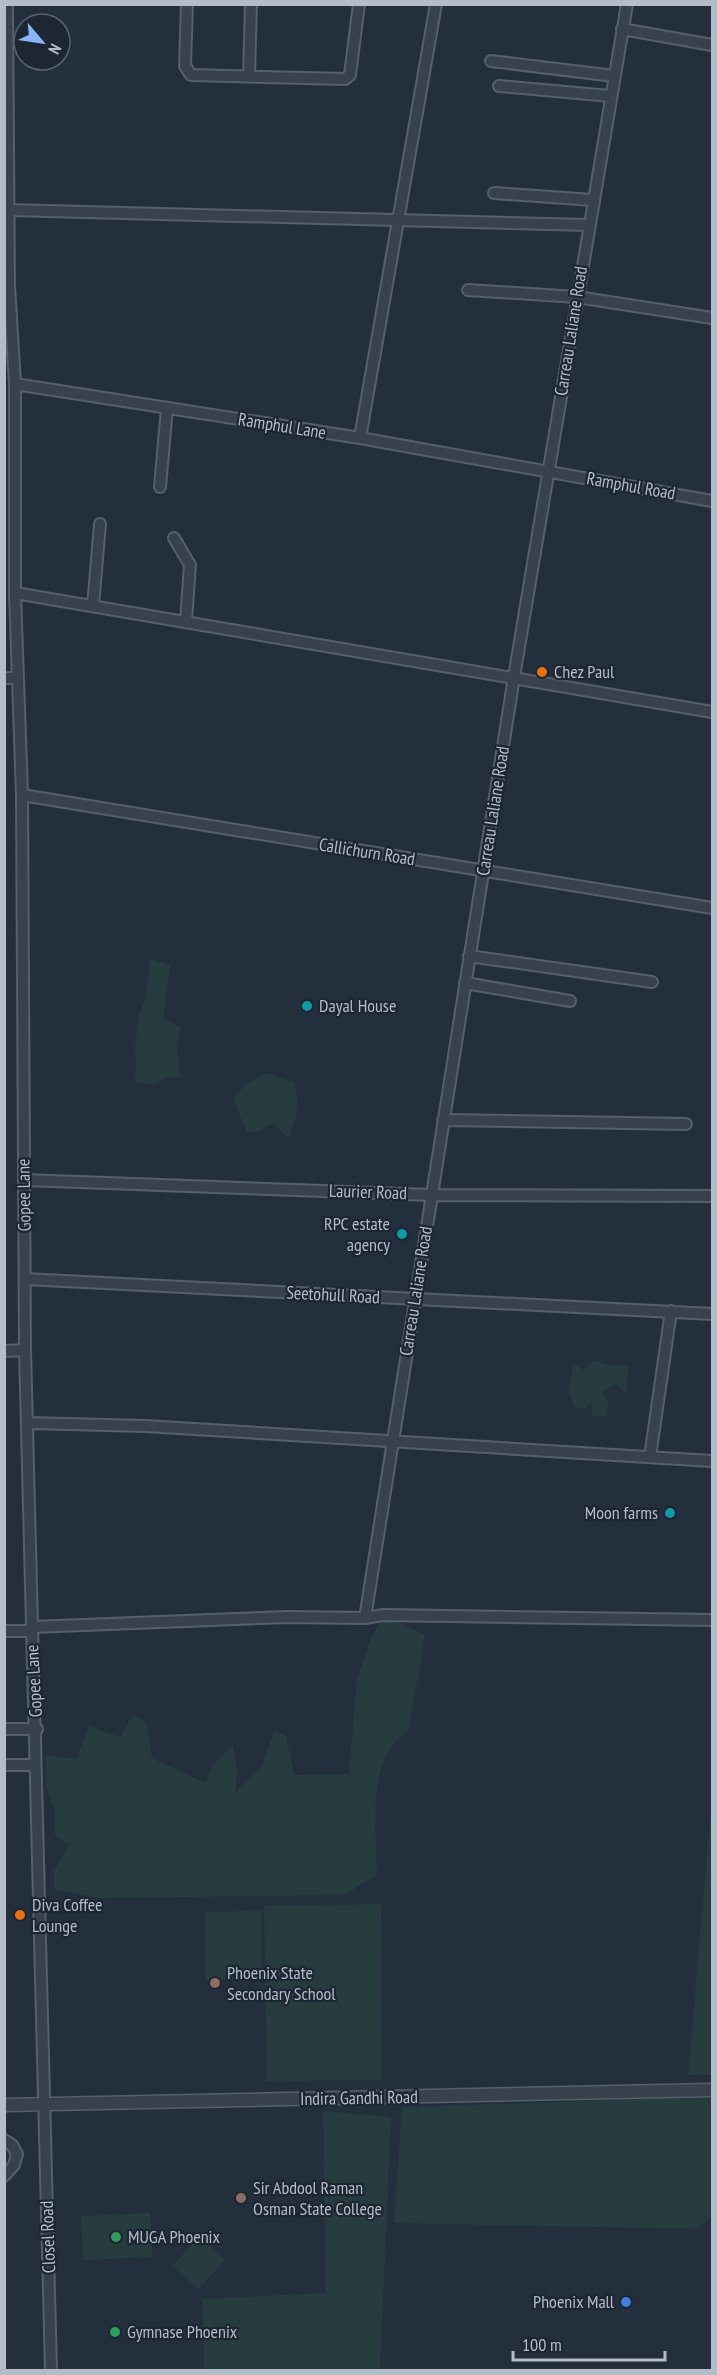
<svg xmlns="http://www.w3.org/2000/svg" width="717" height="2375" viewBox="0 0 717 2375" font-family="'PT Sans Narrow',sans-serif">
  <rect width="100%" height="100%" fill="#242f3e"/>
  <path fill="#263c3f" d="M 150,959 L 170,965 L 163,1018 L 181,1028 L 177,1045 L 180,1077 L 167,1078 L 153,1085 L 133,1081 L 137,1063 L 134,1054 L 139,1016 L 146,996 Z
    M 267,1073 L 295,1083 L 298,1108 L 289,1138 L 272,1123 L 258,1132 L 246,1132 L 234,1098 L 247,1083 Z
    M 594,1360 L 604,1364 L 628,1366 L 626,1394 L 616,1384 L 603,1392 L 608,1402 L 606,1416 L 592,1416 L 591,1403 L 585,1409 L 574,1407 L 568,1390 L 574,1364 L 584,1370 Z
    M 383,1615 L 425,1635 L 409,1730 C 364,1758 377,1829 377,1875 L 344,1895 L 98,1898 L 54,1889 L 54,1871 L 69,1845 L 55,1836 L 55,1812 L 46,1785 L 46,1755 L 76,1759 L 89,1726 L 120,1737 L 133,1715 L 146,1722 L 152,1758 L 205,1783 L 213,1765 L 233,1745 L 237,1773 L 235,1793 L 262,1766 L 274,1731 L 286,1736 L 294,1775 L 349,1774 L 357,1679 L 370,1641 Z
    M 712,1797 L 712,2075 L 688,2075 Z
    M 381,1904 L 382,2080 L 267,2081 L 264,1906 Z
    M 261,1911 L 262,1978 L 206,1980 L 205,1912 Z
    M 708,2097 L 712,2100 L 712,2216 L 698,2229 L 394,2223 L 402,2107 Z
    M 323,2111 L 391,2117 L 380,2370 L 204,2370 L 202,2299 L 326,2293 Z
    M 150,2213 L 152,2257 L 83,2260 L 81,2216 Z
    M 199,2236 L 225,2260 L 198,2290 L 172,2266 L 186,2251 L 201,2265 L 186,2251 Z"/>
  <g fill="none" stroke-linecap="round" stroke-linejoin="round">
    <defs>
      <path id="minor" d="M 7,4 L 9,286 L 15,384 L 15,593 L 22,795 L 25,1350 L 51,2370
        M 187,4 L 185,66 L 191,75 L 345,79 L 350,75 L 359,4
        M 622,29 L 712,45
        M 491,61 L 614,76
        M 249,77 L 251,4
        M 499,86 L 610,96
        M 494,193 L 593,200
        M 9,210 L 588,225
        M 468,290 L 577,297 L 712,318
        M 15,384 L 360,438 L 712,501
        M 360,438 L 436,4
        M 160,487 L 167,408
        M 174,538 L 190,565 L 186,621
        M 15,593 L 712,712
        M 93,606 L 100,524
        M 4,678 L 17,678
        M 22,795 L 712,908
        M 469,956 L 652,982
        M 465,983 L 570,1001
        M 443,1120 L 686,1124
        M 24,1180 L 431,1195 L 712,1196
        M 25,1279 L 712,1314
        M 4,1351 L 25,1350
        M 29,1423 L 145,1426 L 712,1461
        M 650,1457 L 671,1311
        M 365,1618 L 514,677 L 627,4
        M 32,1627 L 287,1617 L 365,1618 L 383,1615 L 712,1620
        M 4,1631 L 32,1631
        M 4,1729 L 37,1729
        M 4,1765 L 35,1765
        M 4,2140 L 12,2145 L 17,2154 L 14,2165 L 4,2176"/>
      <path id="tertiary" d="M 4,2105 L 712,2090"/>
    </defs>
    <use href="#minor" stroke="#565f6c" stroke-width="14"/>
    <use href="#tertiary" stroke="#565f6c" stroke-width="15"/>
    <use href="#minor" stroke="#38414e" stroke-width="10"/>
    <use href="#tertiary" stroke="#38414e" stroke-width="12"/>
  </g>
  <g fill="#e8710a" stroke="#1d2633" stroke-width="2">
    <circle cx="542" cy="672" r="6"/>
    <circle cx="20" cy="1915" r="6"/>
  </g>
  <g fill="#0f9aa8" stroke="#1d2633" stroke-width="2">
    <circle cx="307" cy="1006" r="6"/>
    <circle cx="402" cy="1234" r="6"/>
    <circle cx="670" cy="1513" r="6"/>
  </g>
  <g fill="#8d6e63" stroke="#1d2633" stroke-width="2">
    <circle cx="215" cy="1983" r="6"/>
    <circle cx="241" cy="2198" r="6"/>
  </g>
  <g fill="#2e9e5b" stroke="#1d2633" stroke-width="2">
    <circle cx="116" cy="2237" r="6"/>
    <circle cx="115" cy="2332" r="6"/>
  </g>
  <circle fill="#3f7fe0" stroke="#1d2633" stroke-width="2" cx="626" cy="2302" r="6"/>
  <g text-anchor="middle" stroke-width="4.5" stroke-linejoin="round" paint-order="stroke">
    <g font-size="18" fill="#b4bcc9" stroke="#1d2633">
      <text transform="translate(571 331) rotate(-81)" y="6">Carreau Laliane Road</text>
      <text transform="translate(282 426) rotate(9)" y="6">Ramphul Lane</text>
      <text transform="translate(631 486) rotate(10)" y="6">Ramphul Road</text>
      <text transform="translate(493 811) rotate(-81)" y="6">Carreau Laliane Road</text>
      <text transform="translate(367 852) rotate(9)" y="6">Callichurn Road</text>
      <text transform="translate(368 1192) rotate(2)" y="6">Laurier Road</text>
      <text transform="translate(24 1195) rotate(-91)" y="6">Gopee Lane</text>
      <text transform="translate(416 1291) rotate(-81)" y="6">Carreau Laliane Road</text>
      <text transform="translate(333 1295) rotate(3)" y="6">Seetohull Road</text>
      <text transform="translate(34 1681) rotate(-93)" y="6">Gopee Lane</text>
      <text transform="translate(359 2098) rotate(-1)" y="6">Indira Gandhi Road</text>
      <text transform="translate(48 2237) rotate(-92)" y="6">Closel Road</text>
    </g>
    <g font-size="18" fill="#b4bcc9" stroke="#1d2633" text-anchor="start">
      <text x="554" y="678">Chez Paul</text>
      <text x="319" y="1012">Dayal House</text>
      <text x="390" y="1230" text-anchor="end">RPC estate<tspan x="390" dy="21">agency</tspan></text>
      <text x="658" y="1519" text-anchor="end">Moon farms</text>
      <text x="32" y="1911">Diva Coffee<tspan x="32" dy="21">Lounge</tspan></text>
      <text x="227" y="1979">Phoenix State<tspan x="227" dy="21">Secondary School</tspan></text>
      <text x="253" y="2194">Sir Abdool Raman<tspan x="253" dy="21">Osman State College</tspan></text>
      <text x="128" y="2243">MUGA Phoenix</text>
      <text x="614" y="2308" text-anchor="end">Phoenix Mall</text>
      <text x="127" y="2338">Gymnase Phoenix</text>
    </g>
  </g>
  <rect width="717" height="2375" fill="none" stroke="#b4bcc9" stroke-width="12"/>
  <g transform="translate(42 42) rotate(119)"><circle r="28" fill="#1d2633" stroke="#59626f" stroke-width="1.5"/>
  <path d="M0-4.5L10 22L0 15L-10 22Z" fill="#8ab4f8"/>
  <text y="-9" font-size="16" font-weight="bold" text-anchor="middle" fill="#b4bcc9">N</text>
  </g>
  <path d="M513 2351v9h152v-9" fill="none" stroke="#b4bcc9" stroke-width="3"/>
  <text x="522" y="2351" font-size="18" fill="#b4bcc9" stroke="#1d2633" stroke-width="4.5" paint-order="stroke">100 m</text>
</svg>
